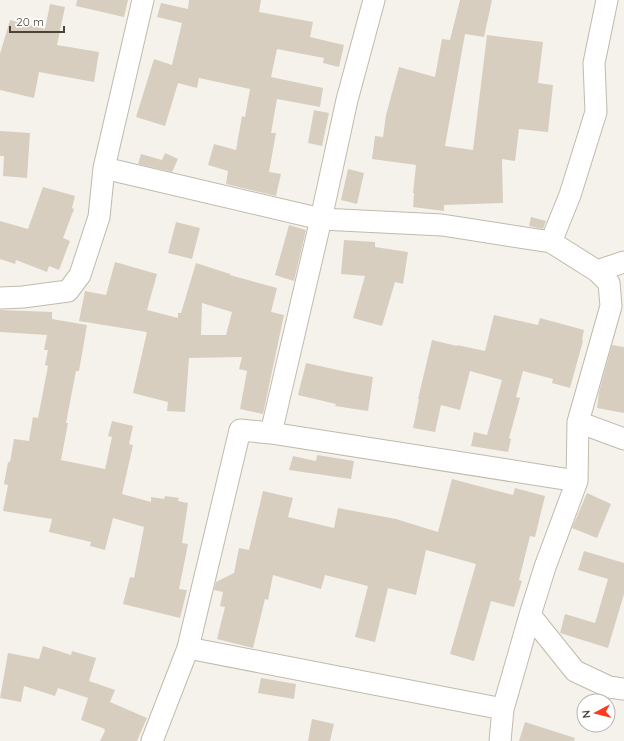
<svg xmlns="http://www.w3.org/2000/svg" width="624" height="741" viewBox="0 0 624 741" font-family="Quicksand,sans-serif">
  <rect width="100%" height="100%" fill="#f5f2eb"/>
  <path fill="#d7cec0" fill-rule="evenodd" d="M 77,0 L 128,0 L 124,17 L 76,6 Z
    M 189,0 L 261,0 L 259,12 L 313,22 L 310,37 L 344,45 L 339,67 L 323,63 L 324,58 L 277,49 L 271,77 L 323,88 L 320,107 L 277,99 L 271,133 L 276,133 L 269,172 L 281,174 L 276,196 L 226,184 L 228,171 L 208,165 L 214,144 L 236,150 L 242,116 L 245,117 L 250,89 L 199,78 L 197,88 L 178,83 L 165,126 L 136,117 L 154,59 L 172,65 L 182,23 L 157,17 L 161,3 L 188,9 Z
    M 460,0 L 492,0 L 484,37 L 465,34 L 445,146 L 473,150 L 487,35 L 543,42 L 538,83 L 553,85 L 548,132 L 519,129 L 515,161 L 502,159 L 503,203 L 444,205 L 444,211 L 413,207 L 414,193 L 413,193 L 416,165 L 372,159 L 375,136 L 383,137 L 386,115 L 399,67 L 435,77 L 442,39 L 450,40 Z
    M 50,4 L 65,7 L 57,45 L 99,52 L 94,82 L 39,72 L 34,98 L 0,90 L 0,54 L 10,20 L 45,29 Z
    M 314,110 L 329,113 L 322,146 L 308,143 Z
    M 0,131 L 30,133 L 27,178 L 3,176 L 4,156 L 0,156 Z
    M 165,153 L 178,159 L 172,172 L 138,164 L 141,154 L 162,160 Z
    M 348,169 L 364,173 L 357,204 L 341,200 Z
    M 43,187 L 75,196 L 72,208 L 74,209 L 63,238 L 70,241 L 59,270 L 49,266 L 47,272 L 16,260 L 15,264 L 0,259 L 0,221 L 28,229 Z
    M 531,217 L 546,221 L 543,229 L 529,226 Z
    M 176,222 L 200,228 L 192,259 L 168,253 Z
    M 289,225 L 306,230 L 294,281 L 275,275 Z
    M 344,240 L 375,242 L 375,247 L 408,252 L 403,284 L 395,282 L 382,326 L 353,318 L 365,276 L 341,274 Z
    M 115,262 L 157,274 L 147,310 L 178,318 L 178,313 L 181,313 L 196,263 L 230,274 L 230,275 L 277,288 L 271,312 L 284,315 L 263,414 L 240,409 L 247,371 L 239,369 L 242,357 L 189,358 L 185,412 L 167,411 L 168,402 L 133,393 L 147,332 L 79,321 L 85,291 L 106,295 ZM 202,303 L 232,312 L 226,335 L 201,335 Z
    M 0,310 L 52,312 L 52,319 L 87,325 L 79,371 L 76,371 L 66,423 L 68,423 L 61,460 L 105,469 L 112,437 L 108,436 L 112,421 L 133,426 L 129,444 L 133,445 L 122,494 L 151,502 L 151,497 L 164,499 L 165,496 L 179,498 L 178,501 L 188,503 L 182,543 L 188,544 L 179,589 L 187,590 L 180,618 L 123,604 L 130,577 L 134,578 L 144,527 L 113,518 L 105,550 L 90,546 L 91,542 L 49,532 L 52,519 L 3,511 L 8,485 L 4,484 L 8,462 L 10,462 L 14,439 L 29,441 L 33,417 L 38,418 L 48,366 L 45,365 L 48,350 L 44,350 L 47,335 L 0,332 Z
    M 494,315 L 538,325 L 540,318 L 584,330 L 582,340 L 583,341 L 570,388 L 552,383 L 553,379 L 523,371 L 516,397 L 520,398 L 509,438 L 511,439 L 508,452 L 471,446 L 474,432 L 487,435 L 502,380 L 470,371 L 460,410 L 441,405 L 435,432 L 413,428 L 419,399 L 418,399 L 432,340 L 457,346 L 457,345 L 485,351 Z
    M 612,345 L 624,347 L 624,413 L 597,408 L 599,392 Z
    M 306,363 L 347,372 L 373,377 L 368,411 L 335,406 L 336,404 L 298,395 Z
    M 317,455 L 354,461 L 351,479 L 289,470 L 293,456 L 316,461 Z
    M 452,479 L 513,495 L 515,488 L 545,496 L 535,537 L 530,536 L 519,580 L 522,581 L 514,607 L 491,601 L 474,661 L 450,654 L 476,564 L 426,550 L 416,595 L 388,588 L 375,642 L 355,637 L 368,586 L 325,575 L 321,589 L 273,575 L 268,600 L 265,599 L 253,648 L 217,639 L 225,607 L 220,606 L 223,592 L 214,590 L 216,582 L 234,573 L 239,548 L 249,550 L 263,491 L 293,498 L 288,517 L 334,528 L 338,508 L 396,519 L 438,532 Z
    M 587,493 L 611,504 L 597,538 L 572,528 Z
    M 584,551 L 624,563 L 624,594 L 608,648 L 560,633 L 565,614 L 595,623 L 608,579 L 578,570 Z
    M 43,646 L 71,655 L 72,651 L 96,658 L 89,681 L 115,690 L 110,702 L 147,718 L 137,741 L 100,741 L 105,731 L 104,730 L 105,729 L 81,720 L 88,698 L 58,688 L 55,696 L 24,686 L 21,702 L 0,698 L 8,653 L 39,659 Z
    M 261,678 L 296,684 L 294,699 L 258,693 Z
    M 312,719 L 334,724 L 330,741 L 308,741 Z
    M 525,722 L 575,738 L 574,741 L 519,741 Z"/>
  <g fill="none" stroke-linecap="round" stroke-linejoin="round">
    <defs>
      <path id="minor" d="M 143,0 L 104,168 L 321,219 L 442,225 L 551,242 L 597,271 L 609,283 L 611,306 L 578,422 L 577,481 L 545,567 L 530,615 L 503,709 L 500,741
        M 551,242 L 570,195 L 596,112 L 594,63 L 607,0
        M 597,271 L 624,262
        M 0,298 L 23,297 L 68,291 L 80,275 L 99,217 L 104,168
        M 578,422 L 624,439
        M 271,433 L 577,481
        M 530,615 L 575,671 L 609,687 L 624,689
        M 188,648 L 503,709
        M 152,741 L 188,648 L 240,430 L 271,433 L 321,219 L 347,100 L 374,0"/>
    </defs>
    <use href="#minor" stroke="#c1baad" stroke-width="23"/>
    <use href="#minor" stroke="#fff" stroke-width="21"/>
  </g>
  <g transform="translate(596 713) rotate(263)"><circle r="19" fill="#ffffff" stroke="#b7b4af"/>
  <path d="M0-3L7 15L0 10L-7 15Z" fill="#fc3b1b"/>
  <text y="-6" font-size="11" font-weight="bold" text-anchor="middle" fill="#4a4338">N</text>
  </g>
  <path d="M10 26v6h54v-6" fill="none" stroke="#4a4338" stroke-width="2"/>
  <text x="16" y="26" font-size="12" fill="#4a4338" stroke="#ffffff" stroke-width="3" paint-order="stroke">20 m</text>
</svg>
